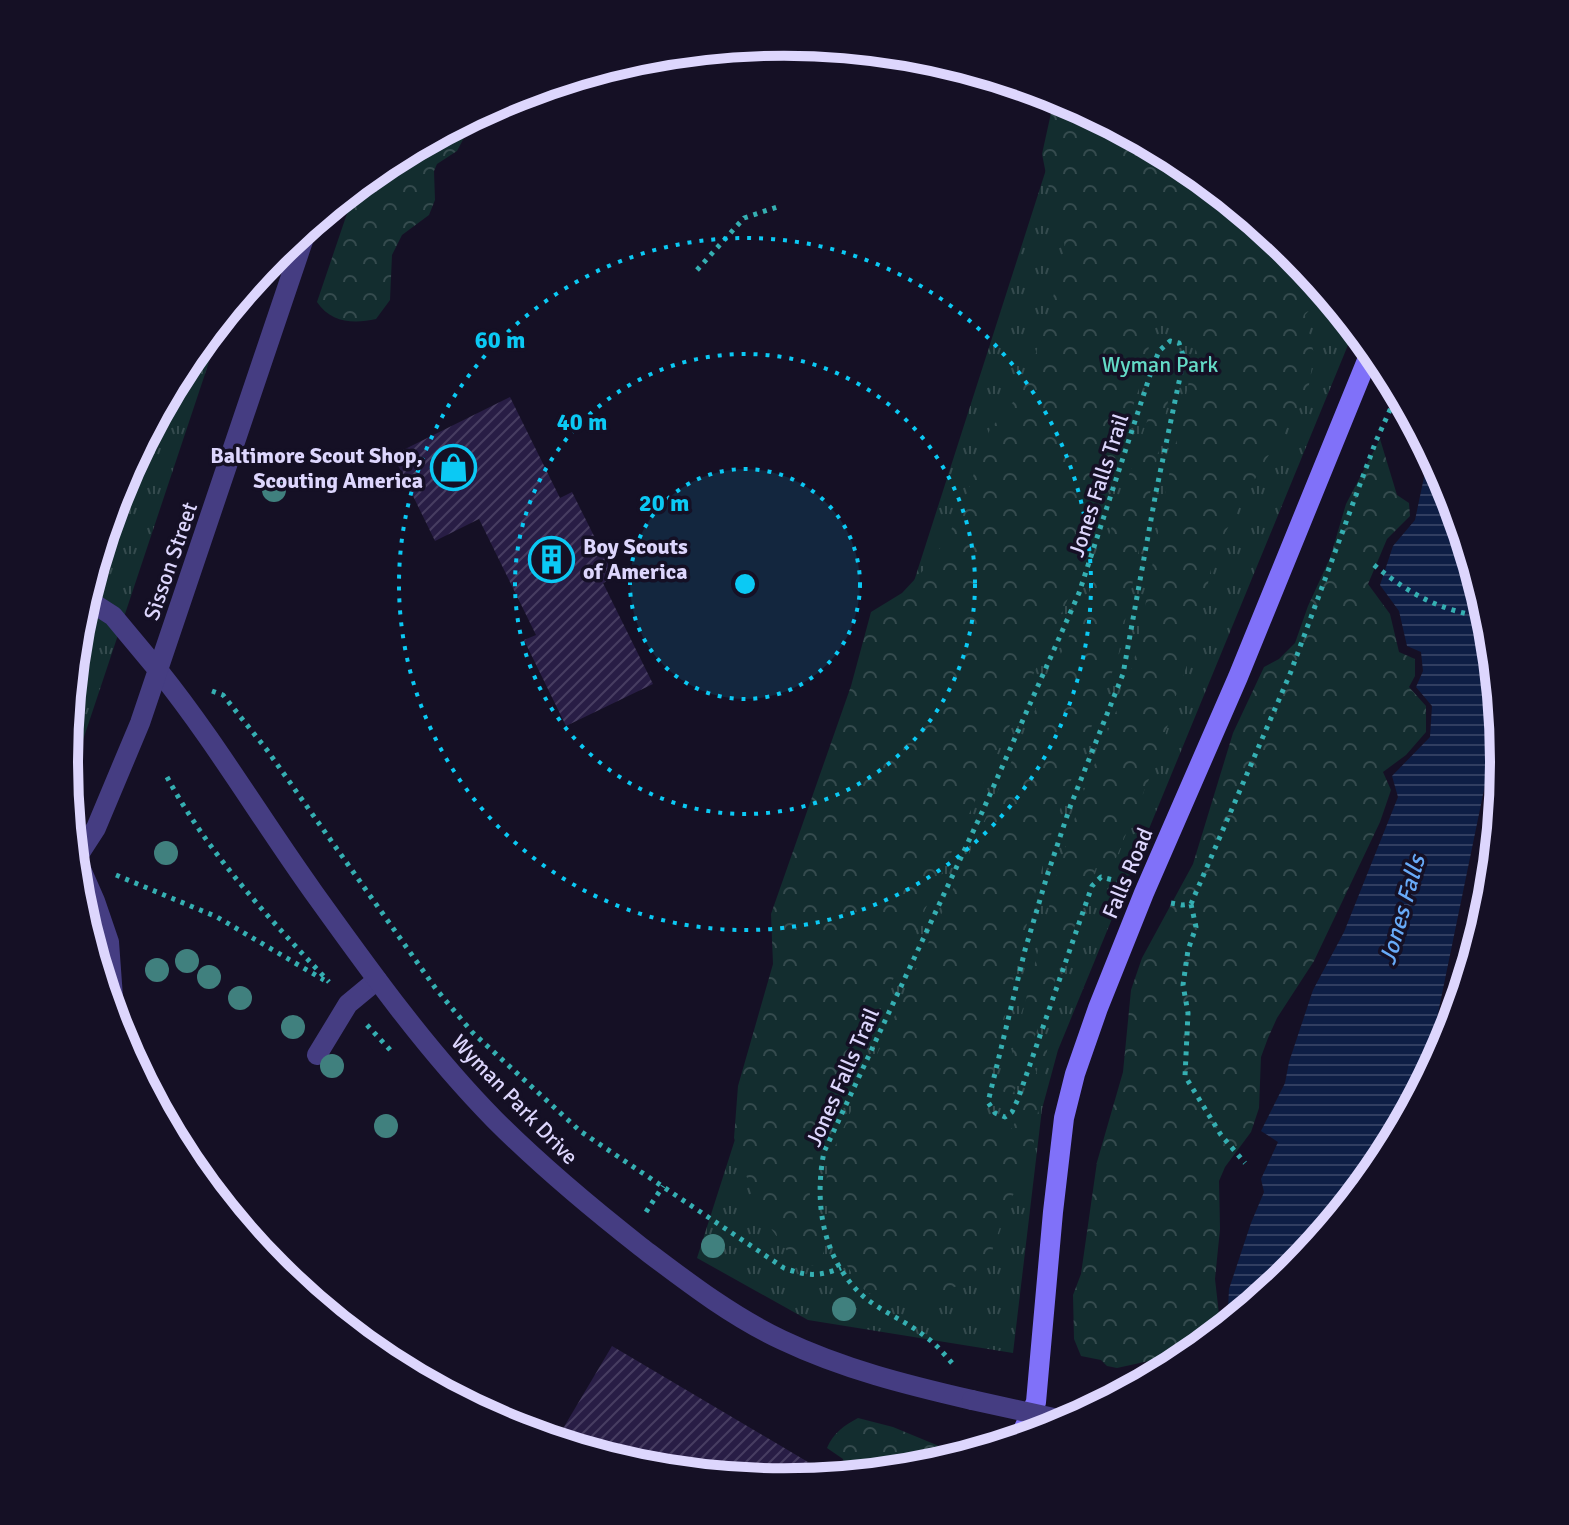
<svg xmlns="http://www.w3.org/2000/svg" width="1569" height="1525" viewBox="0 0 1569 1525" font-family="Signika,sans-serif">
  <defs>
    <pattern id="grass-tufts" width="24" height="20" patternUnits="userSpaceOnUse" patternTransform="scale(2)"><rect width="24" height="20" fill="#132d2f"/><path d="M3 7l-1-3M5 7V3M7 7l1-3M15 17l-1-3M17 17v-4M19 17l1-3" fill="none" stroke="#354b4e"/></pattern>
    <pattern id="forest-crowns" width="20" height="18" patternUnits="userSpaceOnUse" patternTransform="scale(2)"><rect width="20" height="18" fill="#132d2f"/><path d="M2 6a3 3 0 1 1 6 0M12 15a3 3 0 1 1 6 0" fill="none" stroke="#354b4e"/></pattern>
    <pattern id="water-rules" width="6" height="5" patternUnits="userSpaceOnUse" patternTransform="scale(2)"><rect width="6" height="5" fill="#0e1e45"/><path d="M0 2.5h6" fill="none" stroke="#313e61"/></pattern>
    <pattern id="building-hatch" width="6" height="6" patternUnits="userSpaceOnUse" patternTransform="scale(2)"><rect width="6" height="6" fill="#281d45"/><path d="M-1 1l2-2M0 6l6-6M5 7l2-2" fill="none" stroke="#473d61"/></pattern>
  </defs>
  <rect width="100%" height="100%" fill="#151025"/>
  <path fill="url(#grass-tufts)" d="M 1068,101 L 1185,164 L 1294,253 L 1355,328 L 1058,1050 L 1042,1109 L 1013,1353 L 808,1320 L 697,1258 Z
    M 225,314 L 67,788 L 64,762 L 78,621 L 119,486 L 186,362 Z"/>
  <path fill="url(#forest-crowns)" d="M 1055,95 L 1185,164 L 1294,253 L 1326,292 L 1305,315 L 1314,354 L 1307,397 L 1265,461 L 1215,551 L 1195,643 L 1173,704 L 1162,748 L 1114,863 L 1099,859 L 1018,1083 L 1013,1093 L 1006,1095 L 1003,1091 L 1060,863 L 1083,793 L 1125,689 L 1138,646 L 1165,494 L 1197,343 C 1193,322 1168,302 1151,324 L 1147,365 L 1067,601 L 816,1147 C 802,1188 813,1223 827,1262 L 814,1266 L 793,1259 L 772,1230 L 751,1190 L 734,1138 L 738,1086 L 773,964 L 771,914 L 851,686 L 871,612 L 902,593 L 932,561 L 958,518 L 990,429 L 1011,405 L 1028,379 L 1057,284 L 1065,251 L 1062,223 L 1050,194 L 1042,154 Z
    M 476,115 L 457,151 L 437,164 L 434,171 L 435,200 L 429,215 L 402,235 L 392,255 L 390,300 L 376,319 C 354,324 331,323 317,302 L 356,187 L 385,163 Z
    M 1165,367 L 1171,367 L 1173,376 L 1118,657 L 1053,828 L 1022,942 L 991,1078 L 973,1110 L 976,1125 L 995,1136 L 1010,1131 L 1022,1111 L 1049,1038 L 1034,1138 L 1033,1159 L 1007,1206 L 992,1251 L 968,1280 L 947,1291 L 903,1300 L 867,1293 C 834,1257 820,1206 829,1159 L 1092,586 Z
    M 1380,439 L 1397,495 L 1409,503 L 1410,516 L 1387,539 L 1368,584 L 1390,614 L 1399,652 L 1415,659 L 1415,676 L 1409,687 L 1426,706 L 1426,732 L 1406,755 L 1383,772 L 1391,790 L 1380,822 L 1314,961 L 1277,1018 L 1268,1038 L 1261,1057 L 1259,1108 L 1251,1132 L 1225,1167 L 1219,1181 L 1220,1229 L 1215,1279 L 1221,1332 L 1187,1360 L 1158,1359 L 1117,1368 L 1107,1366 L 1101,1360 L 1081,1356 L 1074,1339 L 1073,1295 L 1081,1274 L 1097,1162 L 1123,1072 L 1131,990 L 1142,958 L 1193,864 L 1233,733 L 1264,667 L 1279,659 L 1295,643 L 1308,606 L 1330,558 L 1346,504 Z
    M 1496,855 L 1491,904 L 1446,1046 L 1457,977 L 1479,909 L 1488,863 Z
    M 858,1418 L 893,1427 L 951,1451 L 959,1459 L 925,1469 L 846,1477 L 843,1459 L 827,1448 C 833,1433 845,1425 858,1418 Z"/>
  <path fill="url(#water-rules)" d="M 1433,454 L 1450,487 L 1491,622 L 1500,712 L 1422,1091 L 1383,1163 L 1294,1272 L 1227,1327 L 1229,1289 L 1251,1223 L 1264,1192 L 1261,1179 L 1278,1142 L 1261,1131 L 1285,1083 L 1289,1062 L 1313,990 L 1344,932 L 1398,797 L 1392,776 L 1430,737 L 1432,706 L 1416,687 L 1423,671 L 1421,652 L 1407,646 L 1399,611 L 1380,585 L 1393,546 L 1415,520 L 1427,463 Z"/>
  <path fill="url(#building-hatch)" d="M 510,397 L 560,498 L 572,492 L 615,578 L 603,583 L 653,684 L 566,726 L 524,640 L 536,635 L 479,519 L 435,541 L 393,455 Z
    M 612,1346 L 835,1478 L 784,1483 L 643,1469 L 555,1442 Z"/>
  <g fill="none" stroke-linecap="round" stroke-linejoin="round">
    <path stroke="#35afb2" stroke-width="5" stroke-dasharray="4 6" stroke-linecap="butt" d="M 697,270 L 744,218 L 780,206
      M 1374,565 C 1412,596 1441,611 1490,618
      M 212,691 L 223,695 L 267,750 L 436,989 L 472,1032 L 580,1131 L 784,1268 C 806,1276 818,1277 841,1268
      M 167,777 C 209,855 268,917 329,982
      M 116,875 L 217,917 L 324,980
      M 1171,903 L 1182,905 L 1191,904 L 1290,674 L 1376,441 L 1399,390
      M 1191,904 L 1196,927 L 1188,950 L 1183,985 L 1188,1013 L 1185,1076 L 1221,1135 L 1245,1163
      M 367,1025 L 393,1053
      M 646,1212 L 663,1186
      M 952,1363 C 944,1354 936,1344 926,1337 C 906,1321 882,1312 863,1296 C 822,1259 814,1202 824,1152 L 984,808 L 1079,593 L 1152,369 L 1159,351 L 1170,341 L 1179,343 L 1184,358 L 1156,492 L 1123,674 L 1070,807 L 1047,876 L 1025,950 L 988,1102 L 995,1113 L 1005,1117 L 1012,1112 L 1018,1099 L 1092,886 L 1101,877 L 1117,881"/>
    <path stroke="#453d82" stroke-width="20" d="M 317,1055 L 348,1004 L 377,980"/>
    <path stroke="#453d82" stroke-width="20" d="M 158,670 C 215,741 261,819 314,893 C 370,971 427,1051 495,1120 C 541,1166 590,1207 641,1247 C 686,1281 731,1316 782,1340 C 843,1369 907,1385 972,1400
      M 77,860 L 95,901 L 109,942 L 115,1025"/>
    <path stroke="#453d82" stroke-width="20" d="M 85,598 L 113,616 L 158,670
      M 74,862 L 96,828 L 140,723 L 308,226"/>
    <path stroke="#8071f9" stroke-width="20" d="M 1018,1441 L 1036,1402 L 1053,1212 L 1064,1118 L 1075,1074 L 1098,1008 L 1144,893 L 1238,677 L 1372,348"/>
    <path stroke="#35afb2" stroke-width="5" stroke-dasharray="4 6" stroke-linecap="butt" d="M 1089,1396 L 1111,1401"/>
    <path stroke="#453d82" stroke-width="20" d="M 972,1400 L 1072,1422"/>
  </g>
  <g fill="#40807e">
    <circle cx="274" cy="490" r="12"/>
    <circle cx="166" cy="853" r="12"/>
    <circle cx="187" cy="961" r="12"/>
    <circle cx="157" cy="970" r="12"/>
    <circle cx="209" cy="977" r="12"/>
    <circle cx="240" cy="998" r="12"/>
    <circle cx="293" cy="1027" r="12"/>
    <circle cx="332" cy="1066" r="12"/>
    <circle cx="386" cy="1126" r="12"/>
    <circle cx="713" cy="1246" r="12"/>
    <circle cx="844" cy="1309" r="12"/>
  </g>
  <circle cx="745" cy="584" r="115" fill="#0bc9f4" fill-opacity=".12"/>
  <g fill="none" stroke="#0bc9f4" stroke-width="4" stroke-dasharray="4 8">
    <circle cx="745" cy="584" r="115"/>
    <circle cx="745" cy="584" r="230"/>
    <circle cx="745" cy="584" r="346"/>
  </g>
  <defs>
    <symbol id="shop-ring" viewBox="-11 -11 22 22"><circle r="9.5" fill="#151025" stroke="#0bc9f4" stroke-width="1.5"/><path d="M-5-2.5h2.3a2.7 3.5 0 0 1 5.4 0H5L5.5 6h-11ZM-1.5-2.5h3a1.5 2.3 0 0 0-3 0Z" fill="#0bc9f4"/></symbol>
    <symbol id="building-ring" viewBox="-11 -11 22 22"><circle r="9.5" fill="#151025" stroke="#0bc9f4" stroke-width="1.5"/><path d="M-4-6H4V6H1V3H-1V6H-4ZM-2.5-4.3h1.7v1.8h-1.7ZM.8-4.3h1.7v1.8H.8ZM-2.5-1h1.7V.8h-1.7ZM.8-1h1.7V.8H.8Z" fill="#0bc9f4"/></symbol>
  </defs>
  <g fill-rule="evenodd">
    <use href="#shop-ring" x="428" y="442" width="51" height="51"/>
    <use href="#building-ring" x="526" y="534" width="51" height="51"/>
  </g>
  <g text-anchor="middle" stroke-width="7" stroke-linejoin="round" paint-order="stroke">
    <g font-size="22" fill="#64dbc7" stroke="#151025">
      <text x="1160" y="372">Wyman Park</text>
    </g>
    <g font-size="22" font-weight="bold" fill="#ddd6fd" stroke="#151025" text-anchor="end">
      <text x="423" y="463">Baltimore Scout Shop,<tspan x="423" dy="25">Scouting America</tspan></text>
      <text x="583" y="554" text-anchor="start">Boy Scouts<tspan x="583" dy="25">of America</tspan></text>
    </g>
    <g font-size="22" fill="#ddd6fd" stroke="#151025">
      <text transform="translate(1098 485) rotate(-72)" y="8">Jones Falls Trail</text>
      <text transform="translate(170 561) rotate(-71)" y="8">Sisson Street</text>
      <text transform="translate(1127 873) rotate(-67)" y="8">Falls Road</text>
      <text transform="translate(842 1077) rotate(-66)" y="8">Jones Falls Trail</text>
      <text transform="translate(515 1099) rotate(46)" y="8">Wyman Park Drive</text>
    </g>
    <g font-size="24" font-style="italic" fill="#68aaf8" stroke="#151025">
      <text transform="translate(1402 910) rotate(-74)" y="8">Jones Falls</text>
    </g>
  </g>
  <path d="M0 0H1569V1525H0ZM78 762a706 706 0 1 1 1412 0a706 706 0 1 1-1412 0Z" fill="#151025" fill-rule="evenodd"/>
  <path fill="none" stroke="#ddd6fd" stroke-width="10" d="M78 762a706 706 0 1 1 1412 0a706 706 0 1 1-1412 0Z"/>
  <circle cx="745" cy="584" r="12" fill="#0bc9f4" stroke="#151025" stroke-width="4"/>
  <g font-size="24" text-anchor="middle" font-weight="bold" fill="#0bc9f4" stroke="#151025" stroke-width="7" stroke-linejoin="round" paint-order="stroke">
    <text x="500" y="348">60 m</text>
    <text x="582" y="430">40 m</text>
    <text x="664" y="511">20 m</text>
  </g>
</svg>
